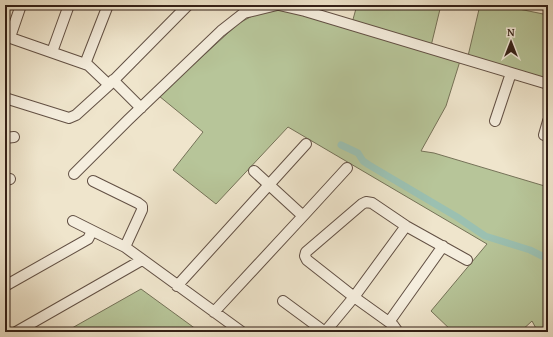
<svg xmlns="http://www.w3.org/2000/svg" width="553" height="337" viewBox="0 0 553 337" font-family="'Gentium Book Plus',serif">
  <rect width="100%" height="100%" fill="#efe5cc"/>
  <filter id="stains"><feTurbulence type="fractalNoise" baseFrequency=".005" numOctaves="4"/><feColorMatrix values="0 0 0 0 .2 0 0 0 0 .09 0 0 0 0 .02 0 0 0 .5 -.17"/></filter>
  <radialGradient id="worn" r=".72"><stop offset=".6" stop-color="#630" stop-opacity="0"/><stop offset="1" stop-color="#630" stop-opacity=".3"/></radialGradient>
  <path fill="#b7c599" stroke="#757258" d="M 357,5 L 441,5 L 431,46 L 352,23 Z
    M 480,5 L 514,5 L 514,8 L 548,15 L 548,79 L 468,56 Z
    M 280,9 L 460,61 L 446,106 L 421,151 L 434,153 L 548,187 L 548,332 L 538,332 L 532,321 L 520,332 L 453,332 L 431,311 L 487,244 L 288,127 L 216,204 L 173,170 L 203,132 L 159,96 L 239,23 L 260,12 Z
    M 141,289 L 200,332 L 65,332 Z"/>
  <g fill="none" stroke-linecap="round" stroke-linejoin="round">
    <path stroke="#9bc0b1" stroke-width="7" d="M 341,145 L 358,153 L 363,161 L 369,165 L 457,217 L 485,236 L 530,250 L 548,259"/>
    <defs>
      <path id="minor" d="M 279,5 L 305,11 L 548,84
        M 5,36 L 88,65 L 109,85
        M 10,37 L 21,5
        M 52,52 L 69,5
        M 85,64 L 108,5
        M 113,80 L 141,108
        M 5,98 L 69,118 L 76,115 L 109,85 L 188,5
        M 495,121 L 511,73
        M 544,135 L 548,121
        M 5,138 L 14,137
        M 74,174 L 128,120 L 221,31 L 244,13 L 277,5
        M 5,180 L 10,179
        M 93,181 L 138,203 L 142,206 L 142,210 L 125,247
        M 303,216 L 347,168
        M 73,221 L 125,247 L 242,332
        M 5,286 L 88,239 L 92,231
        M 177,286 L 306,144
        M 283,301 L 325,332
        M 214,312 L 303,216 L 254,171
        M 389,322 L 443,246
        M 16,332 L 142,260
        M 325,332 L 354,297 L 406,226
        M 398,332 L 393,325 L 354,297 L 307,260 L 305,256 L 306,252 L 362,204 L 366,202 L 372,203 L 406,226 L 467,260"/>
    </defs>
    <use href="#minor" stroke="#625044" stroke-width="12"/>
    <use href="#minor" stroke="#f5eede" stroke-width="10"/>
  </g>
  <rect width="553" height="337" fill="none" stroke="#efe5cc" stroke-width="20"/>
  <rect x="6" y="6" width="541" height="325" fill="none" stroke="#331f16" stroke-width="2"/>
  <rect x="10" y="10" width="533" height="317" fill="none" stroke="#331f16"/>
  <g transform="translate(511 42)" stroke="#f5eede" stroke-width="3" paint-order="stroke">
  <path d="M0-3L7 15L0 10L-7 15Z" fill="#331f16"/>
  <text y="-6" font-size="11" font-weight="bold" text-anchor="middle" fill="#331f16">N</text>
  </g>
  <rect width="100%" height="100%" filter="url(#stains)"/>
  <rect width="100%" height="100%" fill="url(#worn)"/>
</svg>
